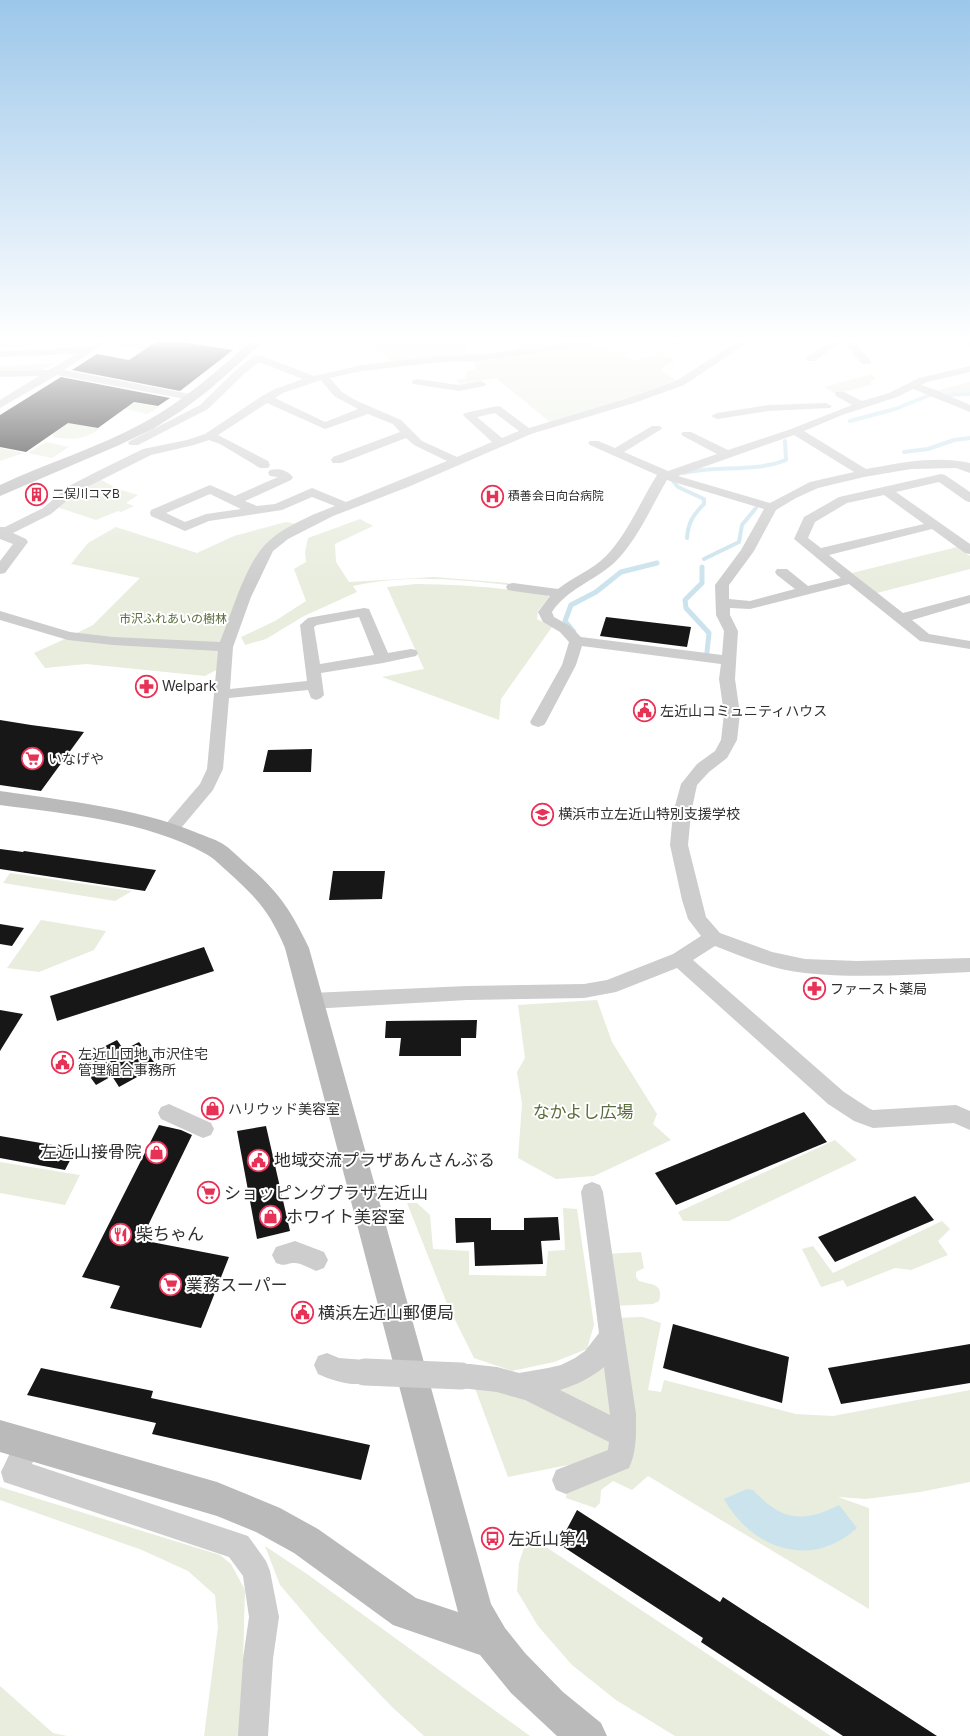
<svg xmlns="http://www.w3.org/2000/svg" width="970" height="1736" viewBox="0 0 970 1736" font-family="Inter,'Noto Sans JP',sans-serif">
  <rect width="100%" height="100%" fill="#fff"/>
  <path fill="#e8edde" d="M 54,342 L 54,345 L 0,348 L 0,343 Z
    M 116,342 L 141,342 L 226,357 L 218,363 L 112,345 Z
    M 364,342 L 488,342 L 464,346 L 477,357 L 390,362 L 384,351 Z
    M 513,342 L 583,342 L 558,346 L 515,350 L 517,345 Z
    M 591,343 L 635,360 L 658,353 L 677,360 L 666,365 L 661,370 L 677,381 L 656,391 L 551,423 L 496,378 L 460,384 L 456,380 L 466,378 L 467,371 L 475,369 L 475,365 L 468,360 Z
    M 55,363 L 42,370 L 0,372 L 0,366 Z
    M 872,374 L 875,380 L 870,380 L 871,385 L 836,394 L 824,387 Z
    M 970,382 L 970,393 C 959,396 948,396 937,391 C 949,387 961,384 970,382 Z
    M 45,386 L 159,407 L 147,414 L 110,405 L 32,395 Z
    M 8,412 L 100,429 C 83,440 72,440 53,437 L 54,431 L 0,419 Z
    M 46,442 L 69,447 L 52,458 L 28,453 Z
    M 0,448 L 24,453 L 0,461 Z
    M 98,478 L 118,489 L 138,495 L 126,503 L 134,506 L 121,512 L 118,511 L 96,520 L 57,507 L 77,489 Z
    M 360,519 L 373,526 L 335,544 L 336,562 L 349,582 L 434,577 L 508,583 L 508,585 C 457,579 404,574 353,586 L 357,592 L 304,616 L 266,639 L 245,645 L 241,637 L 275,621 L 306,601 L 294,569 L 306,562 L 305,552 L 308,538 Z
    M 286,522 L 297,524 C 288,530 276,535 268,542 C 241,568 230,632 220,668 L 205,676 L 86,664 L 45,668 L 34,653 L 69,637 L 93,625 L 140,578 L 71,564 L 88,543 L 116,527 L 197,553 L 234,536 Z
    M 957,547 L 970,556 L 970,569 L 877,593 L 852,573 Z
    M 416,584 C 460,584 502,588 546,594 L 549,597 L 538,611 L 537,619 L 552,627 L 501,699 L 499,720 L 382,677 L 424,669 L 387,587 Z
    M 10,873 L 132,891 L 115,901 L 3,883 Z
    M 41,920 L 106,931 L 94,950 L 39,972 L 7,968 Z
    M 597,1000 L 612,1042 L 657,1114 L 653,1124 L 671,1140 L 594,1176 L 556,1179 L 518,1158 L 522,1104 L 517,1072 L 525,1058 L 518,1005 Z
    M 835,1140 L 857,1160 L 729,1221 L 683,1221 L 678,1212 Z
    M 0,1162 L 80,1175 L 65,1205 L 0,1193 Z
    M 407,1203 L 417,1203 L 430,1215 L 433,1249 L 469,1251 L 469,1275 L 546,1276 L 548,1251 L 565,1250 L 563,1208 L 577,1209 L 594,1325 L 587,1349 L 554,1362 L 512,1371 L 474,1358 L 448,1306 Z
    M 942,1221 L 950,1229 L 938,1241 L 948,1255 L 911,1270 L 895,1268 L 847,1287 L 843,1280 L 821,1287 L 802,1249 L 813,1246 L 833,1273 Z
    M 641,1252 L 644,1268 L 636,1272 L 636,1277 L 639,1281 C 652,1285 664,1283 659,1301 L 653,1304 L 612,1306 L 605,1254 Z
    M 643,1317 L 661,1323 L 648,1390 L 661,1392 L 664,1380 L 796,1414 L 833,1416 L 970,1390 L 970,1482 L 920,1492 L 866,1499 L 838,1497 L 869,1508 L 869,1609 L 648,1476 L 632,1490 L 613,1481 L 601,1490 L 600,1503 L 595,1508 L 566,1498 L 568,1484 L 623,1461 L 613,1318 Z
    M 604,1363 L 617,1428 L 539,1388 Z
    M 473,1383 L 500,1385 L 614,1443 L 610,1453 L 593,1460 L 508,1477 Z
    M 0,1487 L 220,1555 L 231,1564 L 245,1590 L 243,1661 L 239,1736 L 204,1736 L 218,1627 L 215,1595 L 188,1571 L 142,1550 L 0,1500 Z
    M 528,1535 L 831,1736 L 675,1736 L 616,1700 L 572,1665 L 538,1626 L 517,1591 L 519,1563 Z
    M 265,1546 L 307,1574 L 530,1736 L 424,1736 L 392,1707 L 321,1633 L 280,1585 Z
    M 0,1686 L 53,1733 L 67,1736 L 0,1736 Z"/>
  <path fill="#cae3ed" d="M 747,1489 L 753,1490 C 781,1520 802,1524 839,1505 L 857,1528 C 811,1570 752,1549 724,1499 Z"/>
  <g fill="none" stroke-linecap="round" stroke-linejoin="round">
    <path stroke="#cae3ed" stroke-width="4" d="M 947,395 L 970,394
      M 850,421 L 895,409 L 930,395
      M 904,452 L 928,449 L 954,440 L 970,438
      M 684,473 C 718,465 753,473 786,460 L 785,441
      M 673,481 L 678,487 L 704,499 L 704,504 C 693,515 688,523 687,538
      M 704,559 L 739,542 L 742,525 L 756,508"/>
    <path stroke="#cae3ed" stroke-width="5" d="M 702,567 L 702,583 L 685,600 L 686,608 L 709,633 L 707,652
      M 574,632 L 565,621 L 571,605 L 596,592 L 621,572 L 657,563"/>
  </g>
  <path fill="#171717" d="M 156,342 L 181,342 L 233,350 L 180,391 L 72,370 L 97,354 L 129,360 Z
    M 61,377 L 170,398 L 158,406 L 134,402 L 98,428 L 68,423 L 26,452 L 0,447 L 0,415 Z
    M 606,617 L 691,627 L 687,647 L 600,636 Z
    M 0,720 L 31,725 L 84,732 L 41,791 L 0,785 Z
    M 312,749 L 311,772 L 263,772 L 268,750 Z
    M 0,849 L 23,852 L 24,851 L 156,870 L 145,891 L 0,869 Z
    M 333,871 L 385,871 L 382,899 L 329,900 Z
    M 0,924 L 24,928 L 12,946 L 0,944 Z
    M 204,947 L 214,971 L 57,1021 L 50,996 Z
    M 0,1010 L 23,1014 L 0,1051 Z
    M 477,1020 L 476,1038 L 461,1038 L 461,1056 L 399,1056 L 401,1038 L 385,1038 L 386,1021 Z
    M 117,1040 L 124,1050 L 139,1042 L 157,1066 L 119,1087 L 112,1076 L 96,1085 L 78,1060 Z
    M 804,1112 L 827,1142 L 676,1205 L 655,1173 Z
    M 159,1125 L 181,1130 L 192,1135 L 141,1240 L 229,1257 L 201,1328 L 110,1308 L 120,1286 L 82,1277 Z
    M 266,1126 L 290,1231 L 257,1239 L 237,1131 Z
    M 0,1136 L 76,1149 L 65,1170 L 0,1158 Z
    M 915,1196 L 934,1220 L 835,1262 L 818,1237 Z
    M 558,1217 L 560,1240 L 541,1241 L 543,1264 L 475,1266 L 474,1242 L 456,1243 L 455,1218 L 491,1218 L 491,1230 L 524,1230 L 524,1218 Z
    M 673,1324 L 789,1357 L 782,1403 L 663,1368 Z
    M 970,1344 L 970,1383 L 841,1404 L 828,1368 Z
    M 41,1368 L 153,1391 L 151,1398 L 370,1445 L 361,1480 L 152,1434 L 156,1423 L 27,1395 Z
    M 577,1510 L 720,1602 L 723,1597 L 937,1736 L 843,1736 L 701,1642 L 703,1638 L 559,1544 Z"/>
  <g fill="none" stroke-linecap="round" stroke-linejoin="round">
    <path fill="#cdcdcd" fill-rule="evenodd" d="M 95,342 L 107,342 L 64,370 L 190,394 L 196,397 L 190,400 L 57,375 L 0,408 L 0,400 L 39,376 L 0,377 L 0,371 L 49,370 L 76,354 L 0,357 L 0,351 L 87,347 Z
      M 568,342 L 594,342 L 589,345 L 478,361 L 439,362 L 362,371 L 330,378 L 342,392 L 355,400 L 401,420 L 422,441 L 457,457 L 492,442 L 465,417 L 463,415 L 465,413 L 497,406 L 501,407 L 529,428 L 629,398 L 676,381 L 737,342 L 749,342 L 684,385 L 637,402 L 531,434 L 408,487 L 333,516 L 288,539 L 273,551 L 251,597 L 233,647 L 230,689 L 307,681 L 300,625 L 308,618 L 313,617 L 364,608 L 369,609 L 388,653 L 411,649 L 416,650 L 418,653 L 416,656 L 383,663 L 321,673 L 324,695 L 321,698 L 316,700 L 311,698 L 308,690 L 229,698 L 223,769 L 213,790 L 176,834 L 170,836 L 164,834 L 161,830 L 164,826 L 200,784 L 207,769 L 218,651 L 113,645 L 68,640 L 0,620 L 0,611 L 70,632 L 113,637 L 220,642 C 231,615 244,569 263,547 C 278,529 313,514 335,506 L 312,497 L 282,510 L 209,521 L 185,531 L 151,516 L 150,513 L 151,510 L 210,485 L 235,496 L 278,477 L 270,476 L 268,473 L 270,470 C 279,468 287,470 293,477 L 291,480 L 245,501 L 257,506 L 275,504 L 312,488 L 346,502 L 447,461 L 414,445 L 406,438 L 341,463 L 333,463 L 331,460 L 333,457 L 400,432 L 393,424 L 368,414 L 325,429 L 267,403 L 218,435 L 268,461 L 270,465 L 268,468 L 260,468 L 220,444 L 209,440 L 194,445 L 151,455 L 77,492 L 51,514 L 13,533 L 26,539 L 28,542 L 5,573 L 0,574 L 0,561 L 13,544 L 0,539 L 0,527 L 5,527 L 43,508 L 69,486 L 98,471 L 143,449 L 187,440 L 205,434 L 262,396 L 275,389 L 303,379 L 259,362 L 244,374 L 208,409 L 138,445 L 130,445 L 128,443 L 130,441 L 200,405 L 236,370 L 254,356 L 262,356 L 314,376 L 362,365 L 439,356 L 478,355 ZM 321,380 L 334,396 L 358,409 L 325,422 L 275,398 L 283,393 ZM 495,413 L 519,431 L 502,438 L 477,417 ZM 210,494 L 241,509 L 206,514 L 185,522 L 166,513 ZM 359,617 L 374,655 L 320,664 L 314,627 L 317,625 Z
      M 668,342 L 680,342 L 681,343 L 676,346 L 669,344 Z
      M 829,342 L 841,342 L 815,361 L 807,361 L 806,359 L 807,357 Z
      M 843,342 L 854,342 L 870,360 L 871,362 L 870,364 L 862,364 Z
      M 961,342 L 970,342 L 970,347 Z
      M 970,366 L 970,372 L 927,382 L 921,385 L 936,390 L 970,405 L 970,412 L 913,389 L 897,397 L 842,415 L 804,431 L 866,469 C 899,463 936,455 970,463 L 970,473 L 956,468 L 911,469 L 864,477 L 818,488 L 796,498 L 776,510 L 754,551 L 729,585 L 729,599 L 750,601 L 795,589 L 777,575 L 775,572 L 777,569 L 787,569 L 808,586 L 841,578 L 794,539 L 804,517 L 839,497 L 941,474 L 945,475 L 970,492 L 970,502 L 966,501 L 939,482 L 896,492 L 970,544 L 970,554 L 965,553 L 932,529 L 829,555 L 903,613 L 970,595 L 970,603 L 912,620 L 929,634 L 970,641 L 970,649 L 920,641 L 849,584 L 750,609 L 730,608 L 730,615 L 738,631 L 735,679 L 740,714 L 737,740 L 727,758 L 709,772 L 697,785 L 691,813 L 688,845 L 706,917 L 720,933 L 772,952 L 805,959 L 857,961 L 970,958 L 970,972 C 916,974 859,979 805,973 C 773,970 744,957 715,946 L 693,960 L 844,1092 L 870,1109 L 873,1110 L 956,1105 L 970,1111 L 970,1130 L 954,1123 L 873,1128 L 854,1121 L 828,1104 L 677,968 L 616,992 L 584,998 L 467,1000 L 311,1009 L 304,1006 L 301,1001 L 304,996 L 311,993 L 467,986 L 584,984 L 607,980 L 673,954 L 701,936 L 688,919 L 682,900 L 670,845 L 673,813 L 681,784 L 697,764 L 715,751 L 721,740 L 724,714 L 719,679 L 721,664 L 582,646 L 576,665 L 546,722 L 544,725 L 538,727 L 532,725 L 530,722 L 562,665 L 569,642 L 560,632 L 543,622 L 538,612 L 550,596 L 513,591 L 508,590 L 506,587 L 508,584 L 513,583 L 558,589 C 573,577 592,570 606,556 C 628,533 640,502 657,475 L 590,445 L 588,443 L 590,441 L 598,441 L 615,448 L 652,426 L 660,426 L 662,428 L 660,430 L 624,452 L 668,471 L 717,454 L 683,436 L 681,434 L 683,432 L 691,432 L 728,450 L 791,429 L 852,405 L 836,396 L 835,394 L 836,392 L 844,392 L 862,401 L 889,393 L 919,378 ZM 794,435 L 854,472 L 810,482 L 770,503 L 678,476 ZM 667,480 L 764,509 L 741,550 L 715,585 L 716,615 L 724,631 L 722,655 L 581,637 L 570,626 L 554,617 L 552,612 C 567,589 594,581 614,563 C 637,541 651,507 667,480 ZM 884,495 L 924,524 L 821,548 L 808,538 L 815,522 L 847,503 Z
      M 417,379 L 459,385 L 481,381 L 486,384 L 485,386 L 459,391 L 413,384 L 412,382 L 413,380 Z
      M 826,403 L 832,406 L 830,408 L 768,411 L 717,419 L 711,416 L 717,413 L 768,405 Z
      M 169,1104 L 211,1123 L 214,1129 L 211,1135 L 203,1138 L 161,1119 L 158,1113 L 161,1107 Z
      M 592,1182 L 600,1185 L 603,1192 L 636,1414 C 636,1433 637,1451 629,1468 L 566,1494 L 556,1490 L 552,1480 L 556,1470 L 608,1450 L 609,1442 L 525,1400 L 497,1392 L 461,1388 L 452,1385 L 448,1376 L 452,1367 L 461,1364 L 470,1364 L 497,1367 L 519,1373 L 548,1368 L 561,1365 L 575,1358 L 585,1351 L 599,1333 L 581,1192 L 584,1185 ZM 604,1367 L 610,1415 L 560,1390 C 576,1385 591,1378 604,1367 Z
      M 295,1241 L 324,1252 L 328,1260 L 324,1268 L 316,1271 C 310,1268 300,1263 295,1263 C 285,1263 287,1267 276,1263 L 272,1255 L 276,1247 Z
      M 327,1353 L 339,1358 L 365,1360 L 374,1363 L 378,1372 L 374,1381 C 356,1388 335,1382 318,1374 L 314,1365 L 318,1356 Z
      M 28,1430 L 37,1434 L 41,1443 L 32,1464 L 248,1536 L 266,1561 L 270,1571 L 279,1617 L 273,1659 L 268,1736 L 238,1736 L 243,1659 L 249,1617 L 243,1576 L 229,1557 L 4,1482 L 1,1472 L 19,1434 Z"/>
    <path fill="#bababa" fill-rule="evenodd" d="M 250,342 L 263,342 L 209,390 L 181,411 L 153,429 L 117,446 L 0,496 L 0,485 C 47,463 97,448 143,423 C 182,402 216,372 250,342 Z
      M 0,791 C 65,801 134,807 195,832 C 204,836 215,839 223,844 C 231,849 237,856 244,862 C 277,890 290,908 309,948 L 491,1604 L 505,1628 L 525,1653 L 563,1692 L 601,1723 L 607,1736 L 557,1736 L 511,1693 L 480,1655 L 393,1625 L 294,1553 L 256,1532 L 217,1516 L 0,1452 L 0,1420 L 217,1482 L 280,1508 L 318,1529 L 416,1598 L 458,1612 L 285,948 C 269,911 257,898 227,871 C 221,866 214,858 206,854 C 147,821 67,814 0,805 Z"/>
    <path stroke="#cdcdcd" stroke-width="27" d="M 365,1372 L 461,1376"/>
  </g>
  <linearGradient id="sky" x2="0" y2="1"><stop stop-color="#9cc7ea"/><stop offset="0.58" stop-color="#fff"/><stop offset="1" stop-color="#fff" stop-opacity="0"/></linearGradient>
  <rect width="970" height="585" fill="url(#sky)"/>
  <defs>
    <symbol id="building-ring" viewBox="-11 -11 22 22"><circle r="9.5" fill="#fff" stroke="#e73255" stroke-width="1.5"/><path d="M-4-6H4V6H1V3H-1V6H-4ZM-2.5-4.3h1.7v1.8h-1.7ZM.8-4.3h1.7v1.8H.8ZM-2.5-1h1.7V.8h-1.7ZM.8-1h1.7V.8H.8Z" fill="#e73255"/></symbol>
    <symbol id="hospital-ring" viewBox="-11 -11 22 22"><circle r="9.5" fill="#fff" stroke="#e73255" stroke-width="1.5"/><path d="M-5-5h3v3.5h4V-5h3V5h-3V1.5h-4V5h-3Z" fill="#e73255"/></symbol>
    <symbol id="pharmacy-ring" viewBox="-11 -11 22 22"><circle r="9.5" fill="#fff" stroke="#e73255" stroke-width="1.5"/><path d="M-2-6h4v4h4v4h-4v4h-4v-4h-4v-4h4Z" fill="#e73255"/></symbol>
    <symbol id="civic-ring" viewBox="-11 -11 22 22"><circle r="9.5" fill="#fff" stroke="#e73255" stroke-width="1.5"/><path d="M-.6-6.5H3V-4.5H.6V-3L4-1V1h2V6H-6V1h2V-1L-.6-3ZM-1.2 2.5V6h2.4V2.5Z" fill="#e73255"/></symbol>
    <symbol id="supermarket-ring" viewBox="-11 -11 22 22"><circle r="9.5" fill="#fff" stroke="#e73255" stroke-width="1.5"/><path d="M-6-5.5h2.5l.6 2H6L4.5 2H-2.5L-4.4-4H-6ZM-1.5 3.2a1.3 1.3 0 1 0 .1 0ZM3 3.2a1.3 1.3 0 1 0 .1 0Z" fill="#e73255"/></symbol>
    <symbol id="school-ring" viewBox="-11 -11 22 22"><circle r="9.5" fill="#fff" stroke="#e73255" stroke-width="1.5"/><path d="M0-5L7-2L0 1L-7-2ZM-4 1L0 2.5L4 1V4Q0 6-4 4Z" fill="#e73255"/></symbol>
    <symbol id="shop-ring" viewBox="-11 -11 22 22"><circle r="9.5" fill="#fff" stroke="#e73255" stroke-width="1.5"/><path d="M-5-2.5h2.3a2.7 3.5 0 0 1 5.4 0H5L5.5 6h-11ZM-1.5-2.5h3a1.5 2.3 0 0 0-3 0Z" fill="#e73255"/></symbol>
    <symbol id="restaurant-ring" viewBox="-11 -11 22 22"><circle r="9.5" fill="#fff" stroke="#e73255" stroke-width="1.5"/><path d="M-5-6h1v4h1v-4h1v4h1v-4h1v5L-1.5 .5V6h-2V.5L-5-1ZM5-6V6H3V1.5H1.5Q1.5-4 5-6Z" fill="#e73255"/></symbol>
    <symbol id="bus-ring" viewBox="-11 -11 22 22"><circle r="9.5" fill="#fff" stroke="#e73255" stroke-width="1.5"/><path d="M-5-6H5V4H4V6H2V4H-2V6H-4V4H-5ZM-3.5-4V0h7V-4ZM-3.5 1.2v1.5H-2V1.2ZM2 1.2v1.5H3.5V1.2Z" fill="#e73255"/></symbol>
  </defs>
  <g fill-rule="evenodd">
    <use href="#building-ring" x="24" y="482" width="25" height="25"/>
    <use href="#hospital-ring" x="480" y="484" width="25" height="25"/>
    <use href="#pharmacy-ring" x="134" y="674" width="25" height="25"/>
    <use href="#civic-ring" x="632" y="698" width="25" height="25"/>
    <use href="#supermarket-ring" x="20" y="746" width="25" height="25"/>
    <use href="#school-ring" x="530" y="802" width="25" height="25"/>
    <use href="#pharmacy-ring" x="802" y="976" width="25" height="25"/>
    <use href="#civic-ring" x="50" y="1050" width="25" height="25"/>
    <use href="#shop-ring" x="200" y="1096" width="25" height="25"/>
    <use href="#shop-ring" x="144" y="1140" width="25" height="25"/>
    <use href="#civic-ring" x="246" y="1148" width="25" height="25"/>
    <use href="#supermarket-ring" x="196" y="1180" width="25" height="25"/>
    <use href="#shop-ring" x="258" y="1204" width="25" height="25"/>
    <use href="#restaurant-ring" x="108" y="1222" width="25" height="25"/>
    <use href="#supermarket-ring" x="158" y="1272" width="25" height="25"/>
    <use href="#civic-ring" x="290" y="1300" width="25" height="25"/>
    <use href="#bus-ring" x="480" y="1526" width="25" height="25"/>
  </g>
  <g text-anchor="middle" stroke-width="4" stroke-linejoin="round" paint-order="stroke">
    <g font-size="12" fill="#303030" stroke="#fff" text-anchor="start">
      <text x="52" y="498">二俣川コマB</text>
      <text x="508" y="500">積善会日向台病院</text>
    </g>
    <g font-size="12" fill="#596c3c" stroke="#fff">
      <text x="173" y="623">市沢ふれあいの樹林</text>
    </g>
    <g font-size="14" fill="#303030" stroke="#fff" text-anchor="start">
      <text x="162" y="691">Welpark</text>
      <text x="660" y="716">左近山コミュニティハウス</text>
      <text x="48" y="764">いなげや</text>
      <text x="558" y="819">横浜市立左近山特別支援学校</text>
      <text x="830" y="994">ファースト薬局</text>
      <text x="78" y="1059">左近山団地 市沢住宅<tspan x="78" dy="16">管理組合事務所</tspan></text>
      <text x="228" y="1114">ハリウッド美容室</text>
    </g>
    <g font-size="17" fill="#596c3c" stroke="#fff">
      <text x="583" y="1118">なかよし広場</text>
    </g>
    <g font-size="17" fill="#303030" stroke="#fff" text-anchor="start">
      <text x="142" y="1158" text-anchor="end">左近山接骨院</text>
      <text x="274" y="1166">地域交流プラザあんさんぶる</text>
      <text x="224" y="1199">ショッピングプラザ左近山</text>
      <text x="286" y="1223">ホワイト美容室</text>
      <text x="136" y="1240">柴ちゃん</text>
      <text x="186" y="1291">業務スーパー</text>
      <text x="318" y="1319">横浜左近山郵便局</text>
      <text x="508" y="1545">左近山第4</text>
    </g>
  </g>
</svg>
